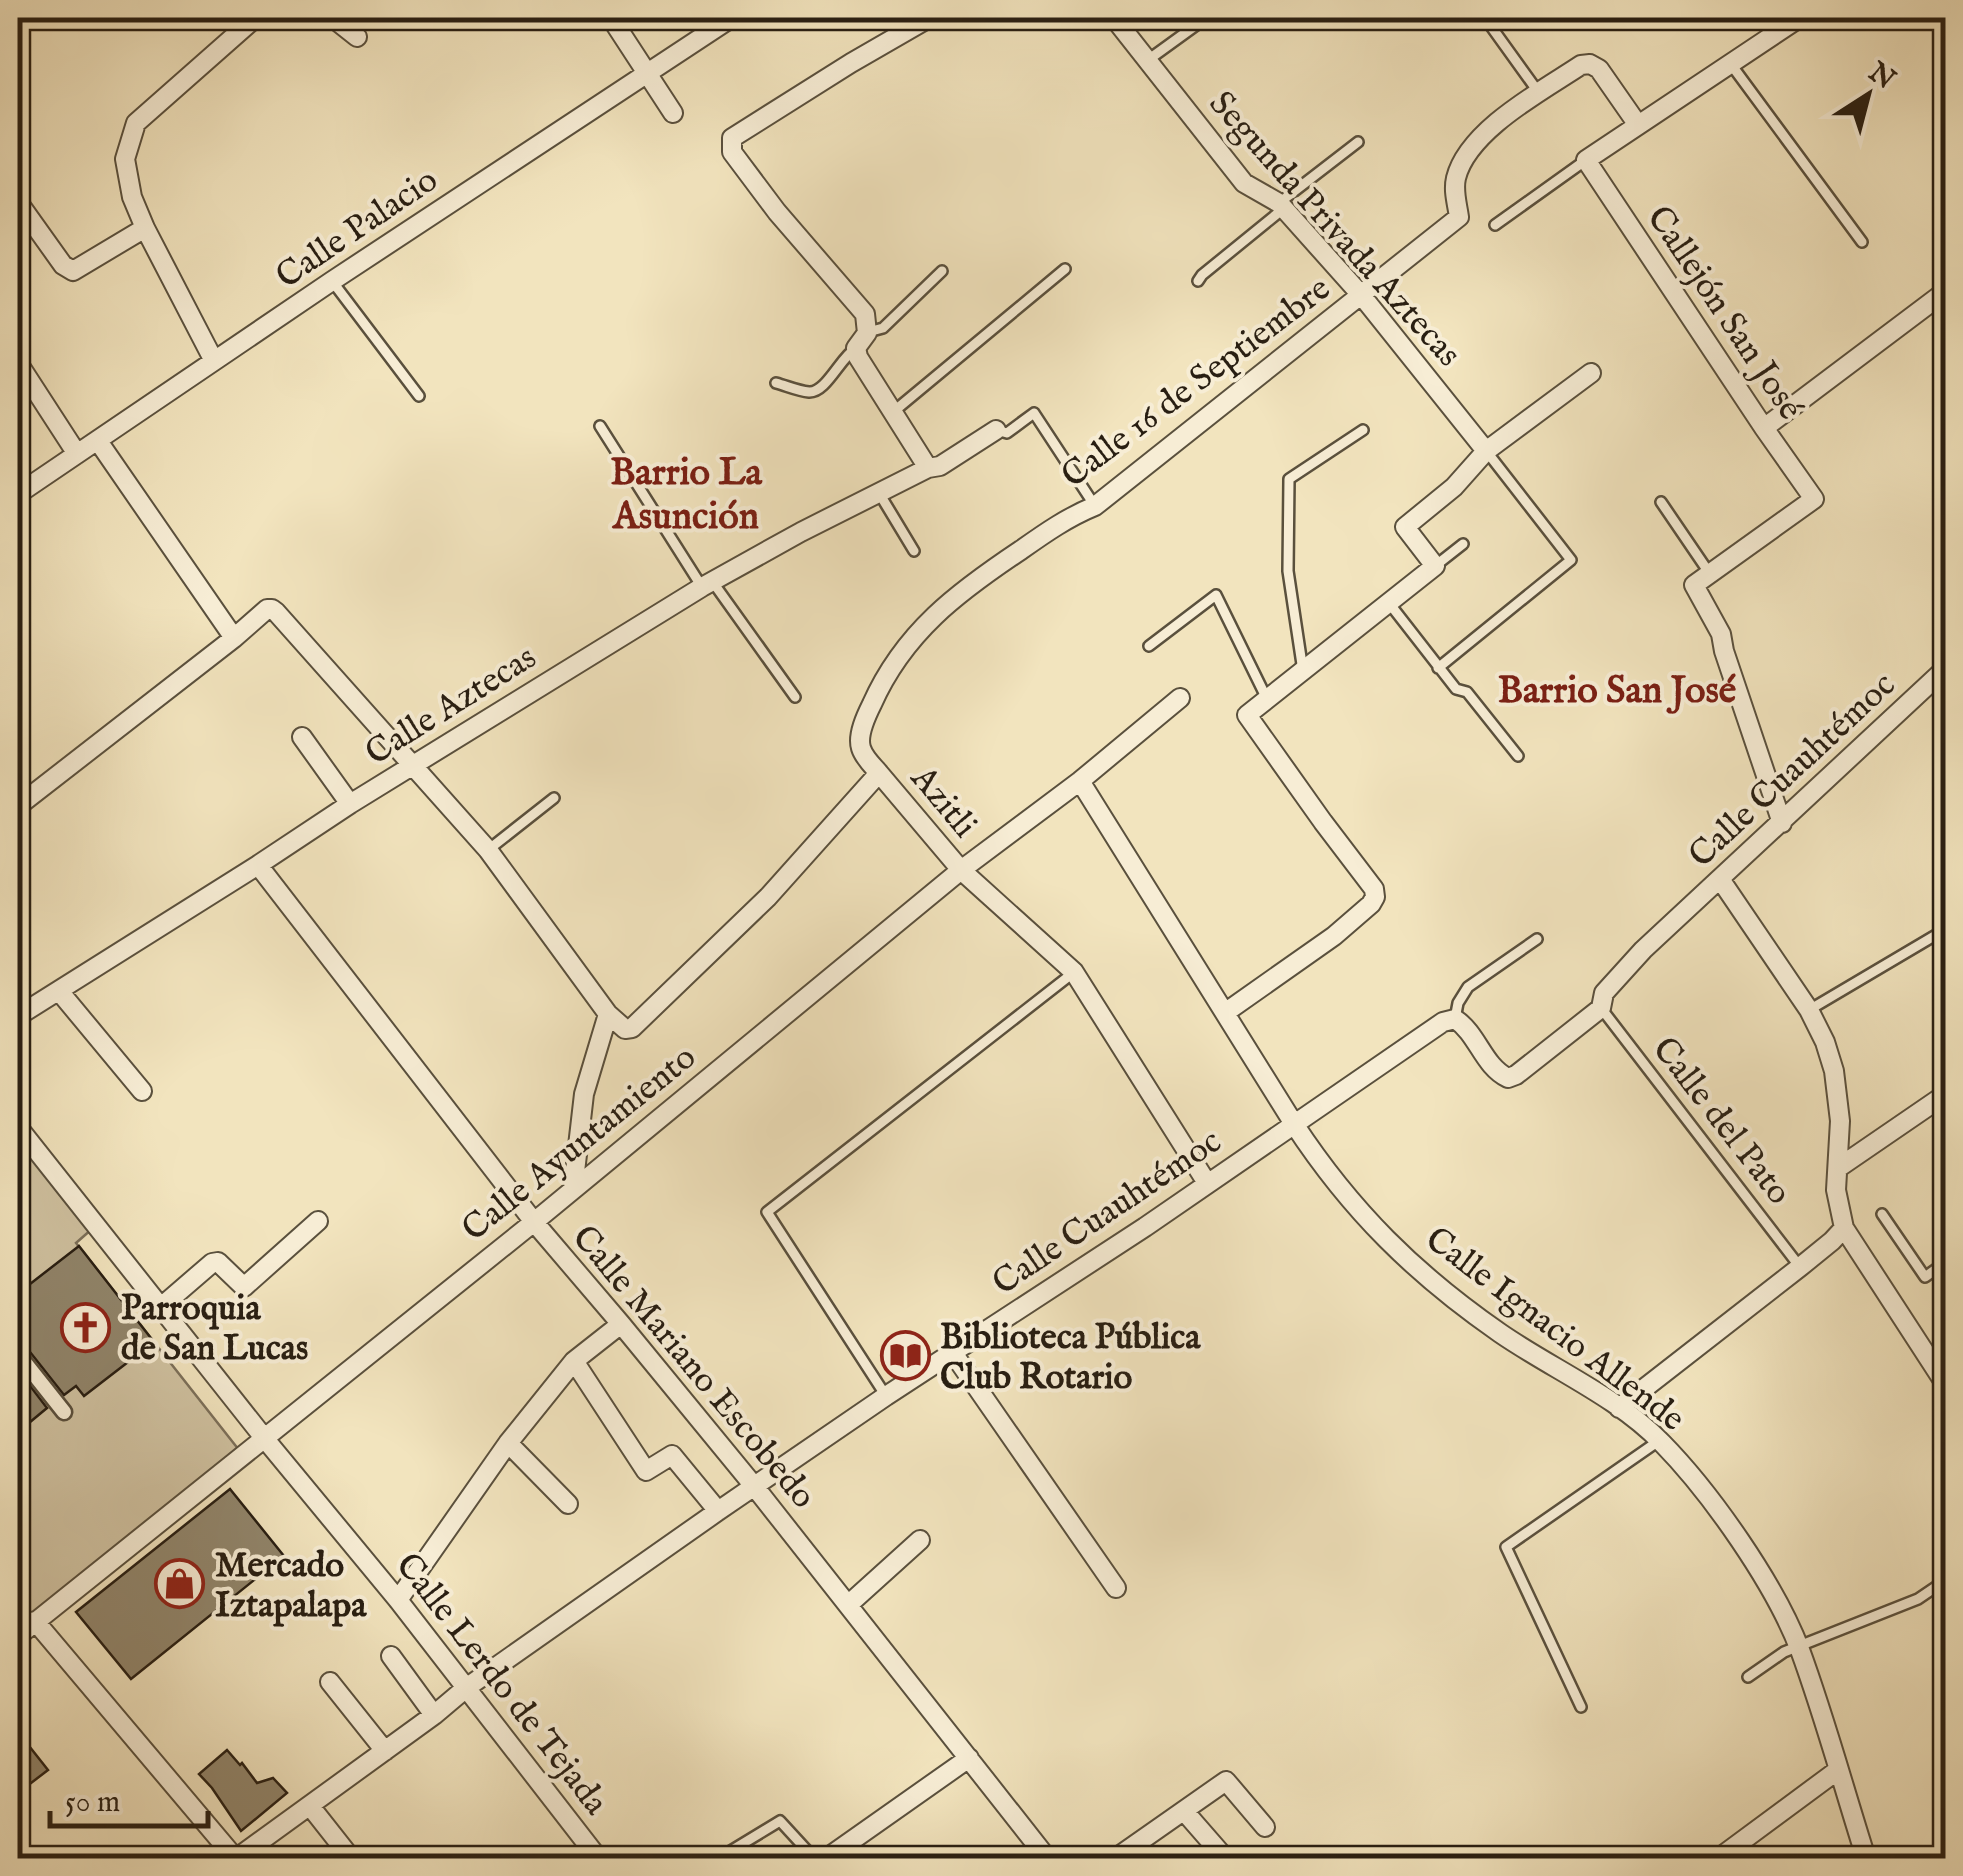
<svg xmlns="http://www.w3.org/2000/svg" width="1963" height="1876" viewBox="0 0 1963 1876" font-family="'IM FELL English',serif">
  <rect width="100%" height="100%" fill="#f2e4be"/>
  <filter id="stains"><feTurbulence type="fractalNoise" baseFrequency=".002" numOctaves="4"/><feColorMatrix values="0 0 0 0 .2 0 0 0 0 .09 0 0 0 0 .02 0 0 0 .5 -.17"/></filter>
  <radialGradient id="worn" r=".72"><stop offset=".6" stop-color="#630" stop-opacity="0"/><stop offset="1" stop-color="#630" stop-opacity=".3"/></radialGradient>
  <path fill="#d0c2a1" stroke="#7c705a" stroke-width="2.5" d="M 18,1136 L 93,1228 L 76,1243 L 239,1450 L 18,1627 Z"/>
  <path fill="#91856b" stroke="#281e12" stroke-width="2.5" d="M 79,1246 L 154,1342 L 84,1396 L 76,1386 L 64,1395 L 26,1347 L 18,1343 L 18,1297 L 26,1295 L 30,1284 Z
    M 18,1370 L 47,1408 L 18,1432 Z
    M 230,1489 L 284,1556 L 131,1679 L 76,1612 Z
    M 18,1732 L 48,1770 L 18,1793 Z
    M 227,1750 L 240,1765 L 242,1763 L 257,1783 L 273,1778 L 287,1793 L 241,1831 L 212,1788 L 199,1774 Z"/>
  <g fill="none" stroke-linecap="round" stroke-linejoin="round">
    <defs>
      <path id="service" d="M 1485,18 L 1539,93
        M 1148,60 L 1206,18
        M 1730,63 L 1862,242
        M 1279,203 L 1358,142
        M 1495,225 L 1586,160
        M 332,281 L 419,396
        M 1198,281 L 1202,275 L 1283,209
        M 868,332 L 883,328 L 942,271
        M 776,383 C 787,386 798,391 809,392 C 826,393 840,358 856,348
        M 893,412 L 1065,269
        M 600,426 L 702,587
        M 996,430 L 1007,433 L 1034,413 L 1095,506
        M 879,493 L 914,551
        M 1661,502 L 1710,574
        M 1435,566 L 1463,544
        M 712,581 L 795,697
        M 1389,603 L 1456,689 L 1467,692 L 1518,756
        M 1149,646 L 1216,595 L 1267,699
        M 1438,668 L 1571,560 L 1487,452
        M 1303,671 L 1288,571 L 1289,479 L 1363,430
        M 488,850 L 554,798
        M 1601,1008 L 1800,1267
        M 1809,1010 L 1946,929
        M 1455,1019 L 1458,1003 L 1468,987 L 1537,939
        M 1882,1214 L 1925,1277 L 1946,1262
        M 886,1396 L 767,1212 L 1073,973
        M 1748,1677 L 1784,1652 L 1918,1599 L 1946,1580
        M 1581,1707 L 1506,1547 L 1660,1440
        M 719,1858 L 780,1821 L 814,1858"/>
      <path id="pedestrian" d="M 18,1281 L 20,1285 L 18,1287
        M 18,1354 L 64,1412"/>
      <path id="minor" d="M 333,18 L 357,37
        M 611,18 L 673,113
        M 1114,18 L 1244,183 L 1279,203 L 1362,296 L 1486,451
        M 18,202 L 63,265 L 73,271 L 145,228
        M 214,361 L 145,228 L 132,197 L 125,159 L 136,123 L 255,18
        M 18,363 L 77,454
        M 1764,428 L 1946,291
        M 98,441 L 234,638 L 267,609 L 272,609 L 276,612 L 488,850 L 608,1014 L 625,1029 L 632,1028 L 768,897 L 879,773 C 873,766 864,758 861,748 C 857,735 866,716 872,704 C 904,632 958,592 1021,550 C 1045,533 1068,517 1095,506 L 1459,217 C 1457,203 1453,191 1456,178 C 1468,130 1542,91 1581,65 L 1590,64 L 1599,69 L 1638,125
        M 928,468 L 858,357 L 856,348 L 867,333 L 865,314 L 777,212 L 732,152 L 732,138 L 851,63 L 929,18
        M 18,494 L 332,281 L 731,18
        M 302,737 L 350,804
        M 879,773 L 961,870 L 1074,972 L 1207,1183
        M 1080,781 L 1294,1124 C 1351,1211 1415,1274 1500,1333 C 1552,1369 1618,1397 1662,1443 C 1711,1493 1775,1584 1800,1650 C 1825,1718 1844,1789 1866,1858
        M 18,806 L 234,638
        M 1782,823 L 1724,651 L 1721,634 L 1694,585 L 1814,499 L 1764,428 L 1586,160 L 1799,18
        M 258,865 L 534,1222 L 621,1324 L 754,1486 L 1047,1858
        M 1720,879 L 1809,1010 L 1825,1042 L 1834,1071 L 1840,1121 L 1836,1190 L 1844,1228 L 1946,1385
        M 59,991 L 142,1091
        M 1226,1012 L 1334,936 L 1371,904 L 1375,897 L 1374,889 L 1323,822 L 1247,715 L 1435,566 L 1405,527 L 1454,487 L 1486,451 L 1591,373
        M 18,1016 L 258,865 L 350,804 L 702,587 L 801,532 L 928,468 L 940,466 L 996,430
        M 18,1127 L 265,1439 L 398,1600 L 598,1858
        M 1838,1168 L 1946,1094
        M 573,1189 L 584,1094 L 608,1014
        M 161,1307 L 212,1263 L 218,1262 L 244,1287 L 318,1221
        M 953,1353 L 1116,1588
        M 574,1361 L 646,1471 L 672,1455 L 718,1511
        M 1619,1408 L 1800,1267 L 1832,1241 L 1844,1228
        M 508,1443 L 568,1504
        M 398,1600 L 508,1443 L 574,1361 L 621,1324
        M 848,1605 L 920,1540
        M 35,1621 L 235,1858
        M 18,1636 L 534,1222 L 961,870 L 1080,781 L 1180,698
        M 391,1656 L 434,1715
        M 330,1682 L 385,1751
        M 310,1806 L 351,1858
        M 1184,1811 L 1225,1858
        M 237,1858 L 434,1715 L 466,1688 L 718,1511 L 886,1396 L 1145,1227 L 1443,1022 L 1455,1019 C 1478,1034 1483,1066 1508,1078 L 1516,1075 L 1601,1008 L 1604,993 L 1643,950 L 1946,668
        M 827,1858 L 969,1758
        M 1116,1858 L 1226,1781 L 1265,1827
        M 1719,1858 L 1838,1770"/>
      <path id="primary" d="M 1942,18 L 1946,20"/>
    </defs>
    <use href="#service" stroke="#5a503d" stroke-width="14"/>
    <use href="#pedestrian" stroke="#5a503d" stroke-width="19"/>
    <use href="#minor" stroke="#5a503d" stroke-width="22"/>
    <use href="#primary" stroke="#281e12" stroke-width="32"/>
    <use href="#service" stroke="#f7edd5" stroke-width="9"/>
    <use href="#pedestrian" stroke="#f7edd5" stroke-width="14"/>
    <use href="#minor" stroke="#f7edd5" stroke-width="18"/>
    <use href="#primary" stroke="#f2e4be" stroke-width="28"/>
  </g>
  <defs>
    <symbol id="church-ring" viewBox="-11 -11 22 22"><circle r="9.5" fill="#f7edd5" stroke="#8f2418" stroke-width="1.5"/><path d="M-1.2-6h2.4v3.5h3.3v2.4h-3.3V6h-2.4V-.1h-3.3v-2.4h3.3Z" fill="#8f2418"/></symbol>
    <symbol id="library-ring" viewBox="-11 -11 22 22"><circle r="9.5" fill="#f7edd5" stroke="#8f2418" stroke-width="1.5"/><path d="M-6-4Q-3-5.5-.7-3.5V5Q-3 3-6 4ZM6-4Q3-5.5 .7-3.5V5Q3 3 6 4Z" fill="#8f2418"/></symbol>
    <symbol id="shop-ring" viewBox="-11 -11 22 22"><circle r="9.5" fill="#f7edd5" stroke="#8f2418" stroke-width="1.5"/><path d="M-5-2.5h2.3a2.7 3.5 0 0 1 5.4 0H5L5.5 6h-11ZM-1.5-2.5h3a1.5 2.3 0 0 0-3 0Z" fill="#8f2418"/></symbol>
  </defs>
  <g fill-rule="evenodd">
    <use href="#church-ring" x="58" y="1300" width="55" height="55"/>
    <use href="#library-ring" x="878" y="1328" width="55" height="55"/>
    <use href="#shop-ring" x="152" y="1556" width="55" height="55"/>
  </g>
  <g text-anchor="middle" stroke-width="8" stroke-linejoin="round" paint-order="stroke">
    <g font-size="35" fill="#281e12" stroke="#f7edd5">
      <text transform="translate(356 227) rotate(-34)" y="12">Calle Palacio</text>
      <text transform="translate(1336 228) rotate(48)" y="12">Segunda Privada Aztecas</text>
      <text transform="translate(1726 312) rotate(56)" y="12">Callejón San José</text>
      <text transform="translate(1195 381) rotate(-37)" y="12">Calle 16 de Septiembre</text>
      <text transform="translate(450 704) rotate(-32)" y="12">Calle Aztecas</text>
      <text transform="translate(1791 769) rotate(-43)" y="12">Calle Cuauhtémoc</text>
      <text transform="translate(945 801) rotate(50)" y="12">Azitli</text>
      <text transform="translate(1723 1120) rotate(52)" y="12">Calle del Pato</text>
      <text transform="translate(578 1142) rotate(-39)" y="12">Calle Ayuntamiento</text>
      <text transform="translate(1106 1211) rotate(-34)" y="12">Calle Cuauhtémoc</text>
      <text transform="translate(1556 1328) rotate(37)" y="12">Calle Ignacio Allende</text>
      <text transform="translate(695 1366) rotate(50)" y="12">Calle Mariano Escobedo</text>
      <text transform="translate(503 1683) rotate(52)" y="12">Calle Lerdo de Tejada</text>
    </g>
    <g font-size="35" font-weight="bold" fill="#281e12" stroke="#f7edd5" text-anchor="start">
      <text x="121" y="1319">Parroquia<tspan x="121" dy="40">de San Lucas</tspan></text>
      <text x="940" y="1348">Biblioteca Pública<tspan x="940" dy="40">Club Rotario</tspan></text>
      <text x="215" y="1576">Mercado<tspan x="215" dy="40">Iztapalapa</tspan></text>
    </g>
    <g font-size="38" font-weight="bold" fill="#7a1f14" stroke="#f7edd5">
      <text x="686" y="484">Barrio La<tspan x="686" dy="44">Asunción</tspan></text>
      <text x="1617" y="702">Barrio San José</text>
    </g>
  </g>
  <rect width="1963" height="1876" fill="none" stroke="#f2e4be" stroke-width="60"/>
  <rect x="20" y="20" width="1923" height="1836" fill="none" stroke="#281e12" stroke-width="5"/>
  <rect x="30" y="30" width="1903" height="1816" fill="none" stroke="#281e12" stroke-width="2.5"/>
  <g transform="translate(1868 95) rotate(36)" stroke="#f7edd5" stroke-width="8" paint-order="stroke">
  <path d="M0-8L18 38L0 25L-18 38Z" fill="#281e12"/>
  <text y="-15" font-size="28" font-weight="bold" text-anchor="middle" fill="#281e12">N</text>
  </g>
  <path d="M50 1811v15h158v-15" fill="none" stroke="#281e12" stroke-width="5"/>
  <text x="65" y="1811" font-size="30" fill="#281e12" stroke="#f7edd5" stroke-width="8" paint-order="stroke">50 m</text>
  <rect width="100%" height="100%" filter="url(#stains)"/>
  <rect width="100%" height="100%" fill="url(#worn)"/>
</svg>
